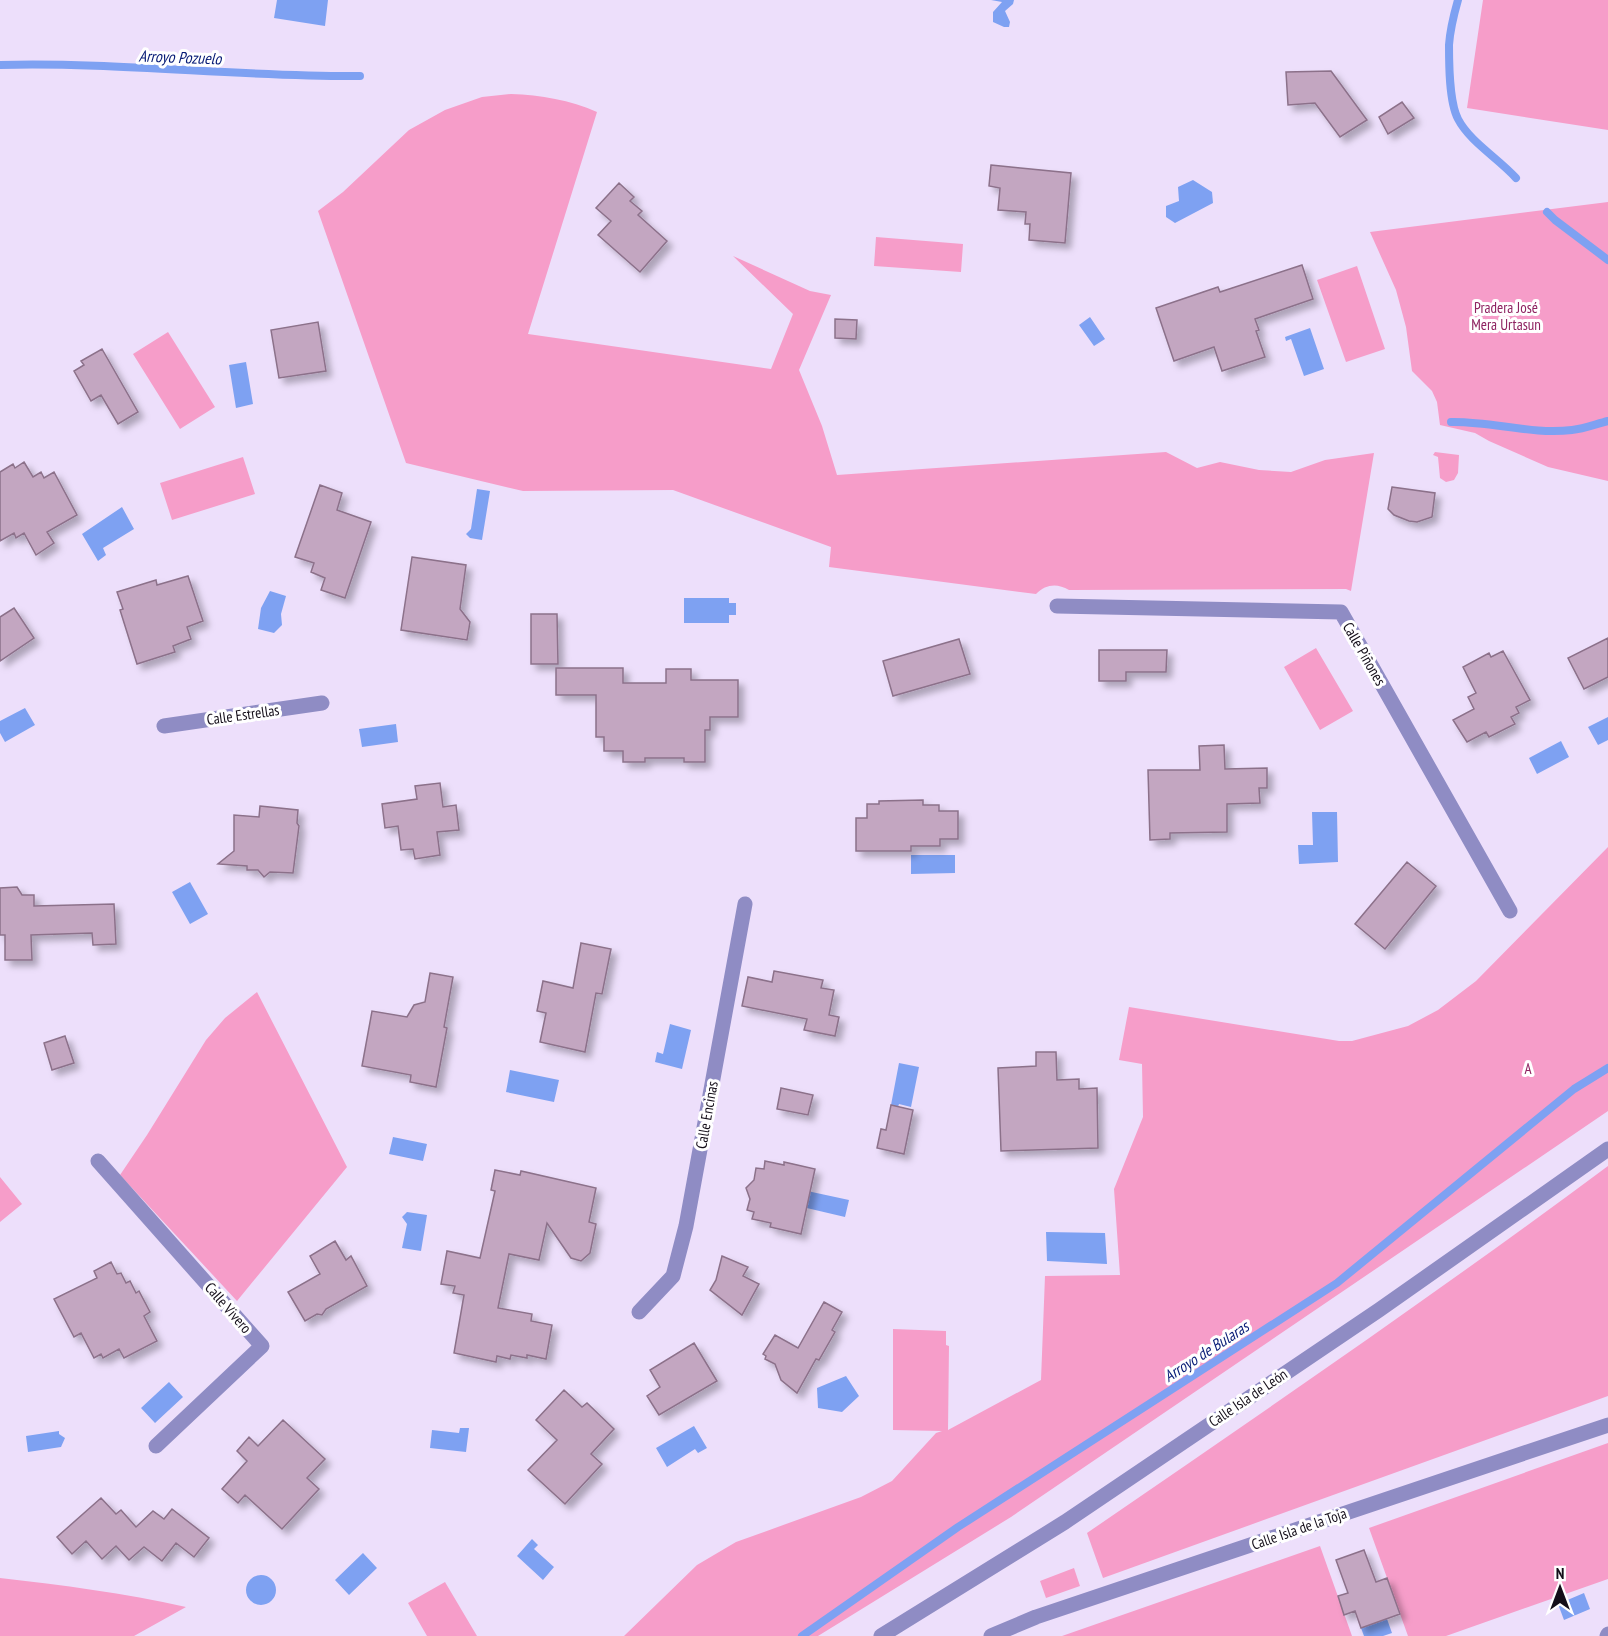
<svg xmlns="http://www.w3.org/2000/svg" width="1608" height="1636" viewBox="0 0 1608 1636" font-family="'PT Sans Narrow',sans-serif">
  <defs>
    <filter id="shadow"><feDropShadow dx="5.5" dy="5.5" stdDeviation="3" flood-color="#0004"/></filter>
  </defs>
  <rect width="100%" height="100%" fill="#eddffb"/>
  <path fill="#f69dc9" d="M 1483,0 L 1608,0 L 1608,130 L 1467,108 Z
    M 511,94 C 541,95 570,100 597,112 L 528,334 L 771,369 L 793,314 L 733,256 L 810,291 L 831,295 L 799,370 L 822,426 L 837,475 L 1166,452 L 1197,468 L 1220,462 L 1259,470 L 1291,472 L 1325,460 L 1374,453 L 1351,591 L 1346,589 L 1069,590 C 1057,583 1046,584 1036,594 L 829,567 L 831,547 L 673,490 L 523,491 L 406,463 L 318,211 L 343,192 L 409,130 L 445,110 L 482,97 Z
    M 1608,202 L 1608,481 L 1548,467 L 1489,441 L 1475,433 L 1440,425 L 1437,402 L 1432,391 L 1412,371 L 1406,327 L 1396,290 L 1370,232 Z
    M 876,237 L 963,244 L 961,272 L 874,266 Z
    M 1357,266 L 1385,349 L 1346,362 L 1317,280 Z
    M 168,332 L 215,407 L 180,429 L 133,354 Z
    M 1435,452 L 1459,455 L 1458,473 L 1454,480 L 1446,482 L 1440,478 L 1438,457 L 1433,455 Z
    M 243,457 L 255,494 L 172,520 L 160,483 Z
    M 1316,648 L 1353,711 L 1320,730 L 1284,667 Z
    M 1608,847 L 1608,1111 L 1011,1517 L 818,1636 L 624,1636 L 697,1565 L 736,1542 L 861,1497 L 892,1481 L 936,1433 L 942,1431 L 893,1430 L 893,1329 L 946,1331 L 946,1345 L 949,1346 L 948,1430 L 1041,1380 L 1045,1276 L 1120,1275 L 1114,1189 L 1143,1117 L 1142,1064 L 1119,1060 L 1129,1007 L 1339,1041 L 1352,1041 L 1408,1026 L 1438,1010 L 1476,981 Z
    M 257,992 L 347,1167 L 237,1301 L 120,1175 L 147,1135 L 206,1040 L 225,1018 Z
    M 1608,1166 L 1608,1396 L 1103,1578 L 1087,1533 C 1262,1413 1437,1293 1608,1166 Z
    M 0,1177 L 22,1204 L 0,1222 Z
    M 1608,1443 L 1608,1579 L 1446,1636 L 1408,1636 L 1369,1528 Z
    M 1320,1546 L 1352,1636 L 1062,1636 Z
    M 1074,1568 L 1080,1586 L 1046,1598 L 1040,1581 Z
    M 0,1578 C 62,1585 124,1593 186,1607 L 134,1636 L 0,1636 Z
    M 445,1582 L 477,1636 L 427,1636 L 408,1603 Z"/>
  <path fill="#7ea1f2" d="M 277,0 L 328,0 L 325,26 L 274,18 Z
    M 991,0 L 1014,0 L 1013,4 L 1005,11 L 1010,22 L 1009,27 L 1004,27 L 993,22 L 993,12 L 1002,2 Z
    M 1193,180 L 1212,192 L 1213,203 L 1175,223 L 1166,217 L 1166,206 L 1179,201 L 1178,187 Z
    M 1090,317 L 1105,339 L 1094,346 L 1079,325 Z
    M 1310,328 L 1324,369 L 1304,376 L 1291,339 L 1286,341 L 1285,337 Z
    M 246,362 L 253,404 L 236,408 L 229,365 Z
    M 477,489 L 490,491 L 482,540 L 470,538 L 466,534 L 471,529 Z
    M 122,507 L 134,529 L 103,548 L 106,555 L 98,561 L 82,534 Z
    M 270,591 L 286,596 L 281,614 L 282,625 L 274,633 L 258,629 L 261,608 Z
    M 684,598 L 729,598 L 729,603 L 736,603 L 736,615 L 729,615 L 729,623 L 684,623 Z
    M 25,708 L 35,725 L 5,742 L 0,733 L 0,721 Z
    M 1608,717 L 1608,740 L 1598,745 L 1588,727 Z
    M 396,724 L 398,742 L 362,747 L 359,729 Z
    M 1561,741 L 1569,757 L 1537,774 L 1529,758 Z
    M 1312,812 L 1337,812 L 1338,862 L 1299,864 L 1298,845 L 1313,845 Z
    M 955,855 L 955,873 L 911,874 L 911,855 Z
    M 190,882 L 208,914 L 190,924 L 172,892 Z
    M 670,1024 L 691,1030 L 682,1069 L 655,1062 L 657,1052 L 663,1054 Z
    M 899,1063 L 919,1067 L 911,1107 L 899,1104 L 898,1107 L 891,1105 Z
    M 510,1070 L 559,1080 L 554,1102 L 506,1092 Z
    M 393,1137 L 427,1144 L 423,1161 L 389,1154 Z
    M 798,1189 L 849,1200 L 845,1217 L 794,1205 Z
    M 407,1212 L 427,1215 L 421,1251 L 402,1248 L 407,1224 L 402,1217 Z
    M 1046,1232 L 1105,1233 L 1107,1264 L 1047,1261 Z
    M 846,1376 L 859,1396 L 842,1412 L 818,1408 L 817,1388 Z
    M 169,1382 L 183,1397 L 155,1423 L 141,1408 Z
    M 694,1426 L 707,1448 L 698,1453 L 695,1449 L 667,1467 L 656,1448 Z
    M 460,1428 L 469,1428 L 466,1452 L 430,1448 L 432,1430 L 459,1433 Z
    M 59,1431 L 59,1434 L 65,1438 L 61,1447 L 28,1452 L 26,1436 Z
    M 532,1539 L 538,1545 L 534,1549 L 554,1567 L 543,1580 L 517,1556 Z
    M 363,1553 L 377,1568 L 349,1595 L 335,1580 Z
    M246 1590a15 15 0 1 1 30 0a15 15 0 1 1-30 0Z
    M 1584,1593 L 1590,1609 L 1564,1620 L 1558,1604 Z
    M 1387,1619 L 1392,1633 L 1383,1636 L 1364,1636 L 1361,1628 Z"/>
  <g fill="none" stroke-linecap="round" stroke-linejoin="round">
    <path stroke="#7ea1f2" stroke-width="8" d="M 1458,0 C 1454,14 1450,31 1449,45 C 1449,64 1449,102 1458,119 C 1470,142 1498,158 1516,178
      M 0,65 C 120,62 240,77 360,76
      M 1547,212 L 1555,220 L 1608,260
      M 1451,422 C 1492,421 1531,435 1572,430 C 1584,429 1596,424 1608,421
      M 802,1636 L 958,1527 L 1337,1283 L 1574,1089 L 1608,1068"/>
  </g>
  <path fill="#c3a6c1" stroke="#8c718a" stroke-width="1.5" filter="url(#shadow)" d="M 1331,71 L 1367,120 L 1340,137 L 1315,103 L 1288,105 L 1286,72 Z
    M 1402,102 L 1414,118 L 1388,134 L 1379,117 Z
    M 991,165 L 1071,173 L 1065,243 L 1029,240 L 1030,224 L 1025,224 L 1026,212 L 998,210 L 1000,188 L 989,186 Z
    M 619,183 L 634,197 L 630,201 L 642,211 L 638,215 L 667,241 L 640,272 L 598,235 L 611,221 L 596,208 Z
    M 1302,265 L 1313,299 L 1255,319 L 1259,330 L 1256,331 L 1265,357 L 1222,371 L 1214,347 L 1174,361 L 1156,308 L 1218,287 L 1220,292 Z
    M 835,319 L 857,320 L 856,339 L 835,338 Z
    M 318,322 L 326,371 L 279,378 L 271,330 Z
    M 102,349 L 138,412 L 118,424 L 101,395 L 91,401 L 74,371 L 84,365 L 81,361 Z
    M 24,462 L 33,477 L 41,472 L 44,478 L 54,472 L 77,515 L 47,532 L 54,543 L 36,555 L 24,533 L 16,538 L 14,533 L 0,541 L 0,472 L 13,464 L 15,468 Z
    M 320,485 L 342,493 L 337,510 L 371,522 L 345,598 L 321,590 L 325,578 L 311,572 L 314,563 L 295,557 Z
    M 1392,487 L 1435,493 L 1432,517 L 1417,522 L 1409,521 L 1394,515 L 1388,509 Z
    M 412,557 L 466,565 L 460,609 L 470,622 L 467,640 L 401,630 Z
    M 188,576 L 203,621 L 187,627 L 191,639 L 173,646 L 175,652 L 137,664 L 120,610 L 123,609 L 117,592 L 156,580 L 157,585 Z
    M 14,608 L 34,638 L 0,661 L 0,617 Z
    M 531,614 L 557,614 L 558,664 L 531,664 Z
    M 1608,638 L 1608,677 L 1584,689 L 1568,658 Z
    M 959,639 L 970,674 L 893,696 L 883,661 Z
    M 1099,650 L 1167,650 L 1166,672 L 1126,672 L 1126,681 L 1099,681 Z
    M 1503,651 L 1530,700 L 1516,707 L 1519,713 L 1511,717 L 1515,724 L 1489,737 L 1486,732 L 1467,742 L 1453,720 L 1474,709 L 1468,697 L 1476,693 L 1463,667 L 1489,653 L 1491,657 Z
    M 556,668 L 623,668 L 623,683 L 666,683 L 666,669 L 691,669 L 691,680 L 738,680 L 738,717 L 710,717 L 710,730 L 705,730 L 705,762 L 684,762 L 684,758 L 645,758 L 645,762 L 623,762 L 623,751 L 604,751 L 604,737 L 596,737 L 596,695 L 556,695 Z
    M 1224,745 L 1225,769 L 1267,768 L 1267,788 L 1259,788 L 1260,803 L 1227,804 L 1227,832 L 1170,833 L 1170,839 L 1150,840 L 1148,770 L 1200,770 L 1199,746 Z
    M 440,783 L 443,807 L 456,805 L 459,830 L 437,832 L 440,855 L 415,859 L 413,849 L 401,850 L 398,826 L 385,828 L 382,804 L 417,799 L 415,786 Z
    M 923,800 L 923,805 L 939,805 L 939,811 L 958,811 L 958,839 L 940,839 L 940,846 L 911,846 L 911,851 L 856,851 L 856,818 L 867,818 L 867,804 L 879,804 L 879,801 Z
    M 260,806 L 298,810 L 297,823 L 299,826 L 293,873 L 270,872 L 264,877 L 258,870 L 247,870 L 247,866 L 218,864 L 234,851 L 234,815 L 259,817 Z
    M 1407,862 L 1436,886 L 1385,949 L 1355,924 Z
    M 17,887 L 22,895 L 34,895 L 34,906 L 114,904 L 116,944 L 93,945 L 92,933 L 31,935 L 32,960 L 5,960 L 5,935 L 0,935 L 0,888 Z
    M 581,943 L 611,949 L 602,994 L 596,993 L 585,1052 L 540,1042 L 546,1013 L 537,1011 L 543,981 L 573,988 Z
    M 774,971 L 823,980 L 821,988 L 834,990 L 829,1015 L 839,1017 L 835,1036 L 804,1030 L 807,1019 L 742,1006 L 748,977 L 772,982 Z
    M 430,973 L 453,977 L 444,1027 L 447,1028 L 436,1087 L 410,1082 L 411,1075 L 362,1066 L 372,1011 L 407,1017 L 414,1005 L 425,1002 Z
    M 65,1036 L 74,1063 L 52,1070 L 44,1043 Z
    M 1036,1052 L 1056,1052 L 1057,1080 L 1079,1079 L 1079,1089 L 1097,1088 L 1098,1148 L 1001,1151 L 998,1068 L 1036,1066 Z
    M 781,1088 L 813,1095 L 808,1115 L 777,1109 Z
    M 891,1105 L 913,1110 L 904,1154 L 877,1148 L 881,1129 L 886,1130 Z
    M 765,1161 L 784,1165 L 784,1162 L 815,1169 L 801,1234 L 770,1227 L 771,1223 L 752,1219 L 754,1212 L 747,1210 L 750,1199 L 746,1188 L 754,1180 L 756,1168 L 764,1169 Z
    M 495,1170 L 520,1175 L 521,1171 L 596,1188 L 589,1222 L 596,1224 L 590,1253 L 581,1261 L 571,1258 L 547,1223 L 539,1260 L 509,1254 L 498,1308 L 532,1314 L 531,1321 L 552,1325 L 546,1359 L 527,1355 L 527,1358 L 511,1355 L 510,1359 L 497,1356 L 496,1362 L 454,1353 L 464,1295 L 453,1293 L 455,1286 L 441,1284 L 447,1251 L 480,1258 L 495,1191 L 491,1190 Z
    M 335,1241 L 346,1260 L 351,1256 L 367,1286 L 326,1309 L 322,1315 L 317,1314 L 305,1321 L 288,1292 L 320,1274 L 310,1256 Z
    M 722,1256 L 748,1267 L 743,1276 L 759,1284 L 742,1315 L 710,1290 L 716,1280 Z
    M 111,1262 L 117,1274 L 121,1273 L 126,1283 L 130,1281 L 136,1293 L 139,1291 L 150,1312 L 144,1316 L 157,1341 L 124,1358 L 119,1349 L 103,1358 L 101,1354 L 94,1358 L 81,1333 L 74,1337 L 54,1299 L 97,1278 L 94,1271 Z
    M 824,1302 L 842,1312 L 832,1330 L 835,1332 L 819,1360 L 816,1359 L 797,1393 L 781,1380 L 775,1364 L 765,1359 L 766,1356 L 763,1354 L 775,1335 L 798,1348 Z
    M 694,1343 L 717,1381 L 659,1415 L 647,1396 L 660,1387 L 650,1370 Z
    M 564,1390 L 582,1407 L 587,1403 L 614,1429 L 591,1454 L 602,1464 L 565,1504 L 528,1470 L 557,1440 L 536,1420 Z
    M 283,1420 L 325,1459 L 307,1478 L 319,1489 L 282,1529 L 245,1495 L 238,1503 L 222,1489 L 247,1461 L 237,1451 L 249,1437 L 258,1446 Z
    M 101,1498 L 116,1514 L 121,1510 L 136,1527 L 153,1511 L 164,1519 L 172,1509 L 209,1538 L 194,1557 L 176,1543 L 162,1561 L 144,1547 L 129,1560 L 116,1546 L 102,1559 L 86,1541 L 72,1554 L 57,1537 Z
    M 1364,1550 L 1376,1582 L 1387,1578 L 1400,1614 L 1361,1628 L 1355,1611 L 1344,1615 L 1338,1596 L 1348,1593 L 1336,1560 Z"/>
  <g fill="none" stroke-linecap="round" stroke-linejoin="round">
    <path stroke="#8f8cc4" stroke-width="15" d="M 1057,606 L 1341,612 L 1510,911
      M 164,726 L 322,703
      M 98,1161 L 262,1346 L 156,1446
      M 639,1312 L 673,1276 L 686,1226 L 745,904
      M 881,1636 L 1065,1522 L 1379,1310 L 1608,1149
      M 991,1636 L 1036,1617 L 1608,1425
      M 1607,1636 L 1608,1634"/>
  </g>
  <g text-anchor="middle" stroke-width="6" stroke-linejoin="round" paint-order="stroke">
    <g font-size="15" fill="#8e2361" stroke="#fff">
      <text x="1506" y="313">Pradera José<tspan x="1506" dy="17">Mera Urtasun</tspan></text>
      <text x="1528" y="1074">A</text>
    </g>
    <g font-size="15" fill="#140e19" stroke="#fff">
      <text transform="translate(1364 654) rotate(60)" y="5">Calle Piñones</text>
      <text transform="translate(243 715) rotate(-8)" y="5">Calle Estrellas</text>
      <text transform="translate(707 1115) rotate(-80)" y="5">Calle Encinas</text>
      <text transform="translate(228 1308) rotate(49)" y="5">Calle Vivero</text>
      <text transform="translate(1248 1398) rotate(-34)" y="5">Calle Isla de León</text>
      <text transform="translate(1299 1529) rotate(-19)" y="5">Calle Isla de la Toja</text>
    </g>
    <g font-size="16" font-style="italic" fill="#061a75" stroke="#fff">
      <text transform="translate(180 57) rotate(2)" y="6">Arroyo Pozuelo</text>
      <text transform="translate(1206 1351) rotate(-33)" y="6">Arroyo de Bularas</text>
    </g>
  </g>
  <g transform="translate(1560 1588)" stroke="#ffffff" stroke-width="4.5" paint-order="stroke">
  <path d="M0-4.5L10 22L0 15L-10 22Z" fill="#140e19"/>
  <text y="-9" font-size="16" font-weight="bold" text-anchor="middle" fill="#140e19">N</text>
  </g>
</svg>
